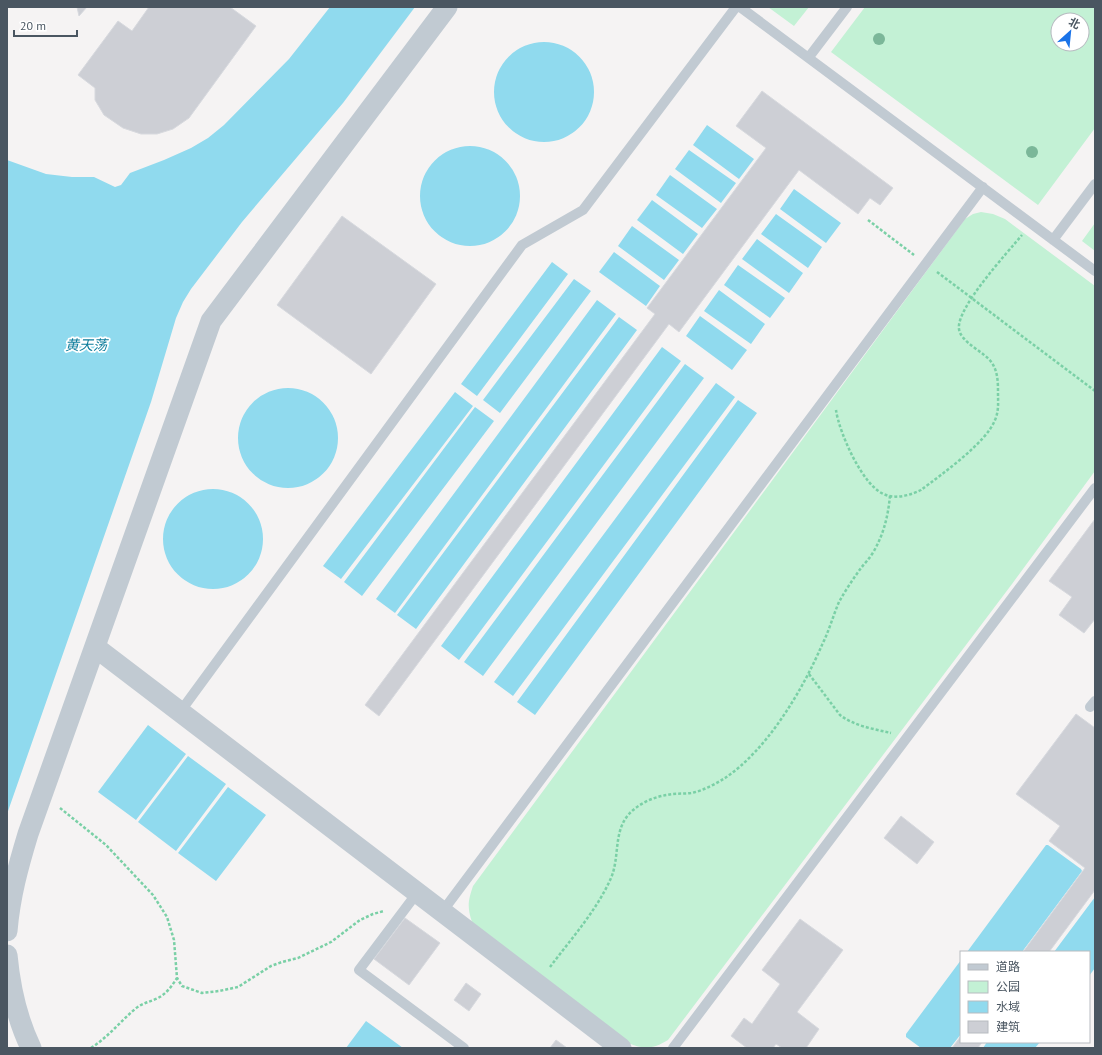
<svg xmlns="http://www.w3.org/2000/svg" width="1102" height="1055" viewBox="0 0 1102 1055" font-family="'PT Sans','Noto Sans SC',sans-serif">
  <rect width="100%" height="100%" fill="#f5f3f3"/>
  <path fill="#c3f1d5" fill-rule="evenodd" d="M 768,7 L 809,7 L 794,26 Z
    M 865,7 L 1095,7 L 1095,128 L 1038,205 L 831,52 ZM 1058,20 L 1082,20 L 1082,44 L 1058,44 Z
    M 981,212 L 993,214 L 1005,219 L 1095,286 L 1095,471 L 1012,584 L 668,1040 C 653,1049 645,1050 628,1043 L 472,922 C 467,907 468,901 473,886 L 965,219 L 973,214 Z
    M 1095,223 L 1095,251 L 1082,241 Z"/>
  <path fill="#90daee" d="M 330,7 L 415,7 L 343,103 L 242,222 L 191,289 L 183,302 L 176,318 L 151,402 L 7,814 L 7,160 L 46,174 L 72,177 L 94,177 L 115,187 L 121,185 L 130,173 L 164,160 L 191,148 L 208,138 L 224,125 L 289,59 Z
    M494 92a50 50 0 1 1 100 0a50 50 0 1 1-100 0Z
    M 707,125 L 754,159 L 739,179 L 693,145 Z
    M420 196a50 50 0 1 1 100 0a50 50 0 1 1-100 0Z
    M 689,150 L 736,183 L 721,203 L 675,169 Z
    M 670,175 L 717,209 L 702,228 L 656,195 Z
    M 794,189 L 841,223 L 826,243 L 780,209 Z
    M 652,200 L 698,234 L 683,254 L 637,220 Z
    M 776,214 L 822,247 L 808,268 L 761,234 Z
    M 632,226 L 679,260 L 664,280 L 618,246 Z
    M 757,239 L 803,273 L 789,293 L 742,259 Z
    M 614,252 L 660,286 L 646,306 L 599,272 Z
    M 552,262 L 568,274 L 477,396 L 461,384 Z
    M 738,265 L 785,298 L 770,318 L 724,285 Z
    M 574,279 L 591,291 L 500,413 L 483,400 Z
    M 719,290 L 765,324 L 751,344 L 704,311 Z
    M 597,300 L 616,314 L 395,613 L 376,599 Z
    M 700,316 L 747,350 L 732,370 L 686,336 Z
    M 619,317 L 637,330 L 416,629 L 397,615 Z
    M 662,347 L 681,361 L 459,660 L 441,646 Z
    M 685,364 L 704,378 L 483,676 L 464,662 Z
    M 716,383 L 735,397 L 513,696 L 494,682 Z
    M238 438a50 50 0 1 1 100 0a50 50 0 1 1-100 0Z
    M 455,392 L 473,406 L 341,579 L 323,566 Z
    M 738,400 L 757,413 L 535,715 L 517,702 Z
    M 475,407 L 494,421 L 362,596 L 344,582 Z
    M163 539a50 50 0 1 1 100 0a50 50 0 1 1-100 0Z
    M 148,725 L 186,754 L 136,820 L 98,792 Z
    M 188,756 L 226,784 L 176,851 L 138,822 Z
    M 228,787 L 266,815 L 216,881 L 178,853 Z
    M 1046,845 L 1048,845 L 1081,869 L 1082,871 L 1022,952 L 967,952 Z
    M 1095,897 L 1095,968 L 1089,976 L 1089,952 L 1054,952 Z
    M 961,960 L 961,1034 L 950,1048 L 921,1048 L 906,1037 L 906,1034 Z
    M 366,1021 L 403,1048 L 346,1048 Z
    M 987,1042 L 1040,1042 L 1035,1048 L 983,1048 Z"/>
  <path fill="#cdcfd5" stroke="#d7d9de" d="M 77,7 L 87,7 L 79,16 Z
    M 149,7 L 230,7 L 256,26 L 189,118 L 173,129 L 157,134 L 141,134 L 123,128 L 104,115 L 95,100 L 95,88 L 78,75 L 118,21 L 132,31 Z
    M 762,91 L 893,188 L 880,205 L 870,198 L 858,214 L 799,170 L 679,332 L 669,324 L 379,716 L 365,705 L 655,314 L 647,308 L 766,148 L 736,126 Z
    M 342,216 L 436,284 L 371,374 L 277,305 Z
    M 1095,519 L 1095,619 L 1084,633 L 1059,615 L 1072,597 L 1049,581 Z
    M 1076,714 L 1095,728 L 1095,890 L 1049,952 L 1023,952 L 1085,868 L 1049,841 L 1060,826 L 1016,794 Z
    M 901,816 L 934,842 L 917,864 L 884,838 Z
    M 405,918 L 440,943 L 409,985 L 374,959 Z
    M 800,919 L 843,950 L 797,1012 L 819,1029 L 806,1048 L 782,1048 L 776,1044 L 773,1048 L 747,1048 L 731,1036 L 744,1018 L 752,1024 L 780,984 L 762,970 Z
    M 466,983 L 481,994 L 469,1011 L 454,1000 Z
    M 961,1036 L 961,1042 L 982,1042 L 978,1048 L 952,1048 Z
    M 556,1040 L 567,1048 L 550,1048 Z"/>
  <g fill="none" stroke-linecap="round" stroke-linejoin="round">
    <path stroke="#7ad0a6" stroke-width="2.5" stroke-dasharray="3 2" stroke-linecap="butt" d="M 868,220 L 914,255
      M 937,272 L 1095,391
      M 836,410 C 839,432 863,488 886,495 C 897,499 911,495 921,490 C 942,474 986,443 995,420 C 999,411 998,402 998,393 C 998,383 998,372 992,363 C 985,352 961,343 959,329 C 956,308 1008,252 1022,235
      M 809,674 L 840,715 C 854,726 874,729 891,733
      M 60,808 L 106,845 L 153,895 L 167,917 L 174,940 L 177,978 L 182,986 L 202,993 L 219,991 L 238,987 L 271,966 L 282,962 L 298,958 L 331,942 L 360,920 L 373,914 L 384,911
      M 550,967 C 571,939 597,910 611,878 C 620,857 613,832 629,814 C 638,804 653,797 667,795 C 675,793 683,794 691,793 C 703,791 715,784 725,778 C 767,750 802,691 822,645 C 829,631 833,616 839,602 C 845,591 853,579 861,568 C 865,563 870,558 874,551 C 884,533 888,516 890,496
      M 91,1048 C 108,1037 120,1022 135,1009 C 142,1003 150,1002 158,998 C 166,994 172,986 177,978"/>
    <path stroke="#c1cad2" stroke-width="10" d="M 740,7 L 1095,271
      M 809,57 L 847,7
      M 1053,240 L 1095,184
      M 1090,707 L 1095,701
      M 180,712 L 522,245 L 583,210 L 736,7
      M 417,893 L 359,970 L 464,1048
      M 442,912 L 983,187
      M 673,1048 L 1095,488"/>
    <path stroke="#c1cad2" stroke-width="21" d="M 95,647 L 621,1048
      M 7,931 C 10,896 18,867 28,834 L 211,321 L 447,7
      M 7,955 C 10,987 17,1019 31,1048"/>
  </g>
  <g fill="#7bb799">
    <circle cx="879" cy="39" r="6"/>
    <circle cx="1032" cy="152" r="6"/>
  </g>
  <g text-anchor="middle" stroke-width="3.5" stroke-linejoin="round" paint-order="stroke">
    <g font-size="14" font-style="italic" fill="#0c7c9b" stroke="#fff">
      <text x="86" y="350">黄天荡</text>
    </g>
  </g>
  <rect width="1102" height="1055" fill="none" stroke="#4a5661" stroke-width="16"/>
  <rect x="960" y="951" width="130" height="92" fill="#ffffff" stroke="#b7bbc0"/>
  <rect x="968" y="964" width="20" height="6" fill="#c1cad2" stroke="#b7bbc0"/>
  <text x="996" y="971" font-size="12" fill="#4a5661">道路</text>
  <rect x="968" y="981" width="20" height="12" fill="#c3f1d5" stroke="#b7bbc0"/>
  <text x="996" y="991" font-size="12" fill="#4a5661">公园</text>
  <rect x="968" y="1001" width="20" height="12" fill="#90daee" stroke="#b7bbc0"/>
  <text x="996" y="1011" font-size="12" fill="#4a5661">水域</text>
  <rect x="968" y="1021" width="20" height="12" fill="#cdcfd5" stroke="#b7bbc0"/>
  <text x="996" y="1031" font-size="12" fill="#4a5661">建筑</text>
  <g transform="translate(1070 32) rotate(27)"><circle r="19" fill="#ffffff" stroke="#b7bbc0"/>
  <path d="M0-3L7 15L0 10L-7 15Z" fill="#1a73e8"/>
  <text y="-6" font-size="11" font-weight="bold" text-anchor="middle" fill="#4a5661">北</text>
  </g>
  <path d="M14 30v6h63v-6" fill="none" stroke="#4a5661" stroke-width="2"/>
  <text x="20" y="30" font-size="12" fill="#4a5661" stroke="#ffffff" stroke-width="3" paint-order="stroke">20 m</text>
</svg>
